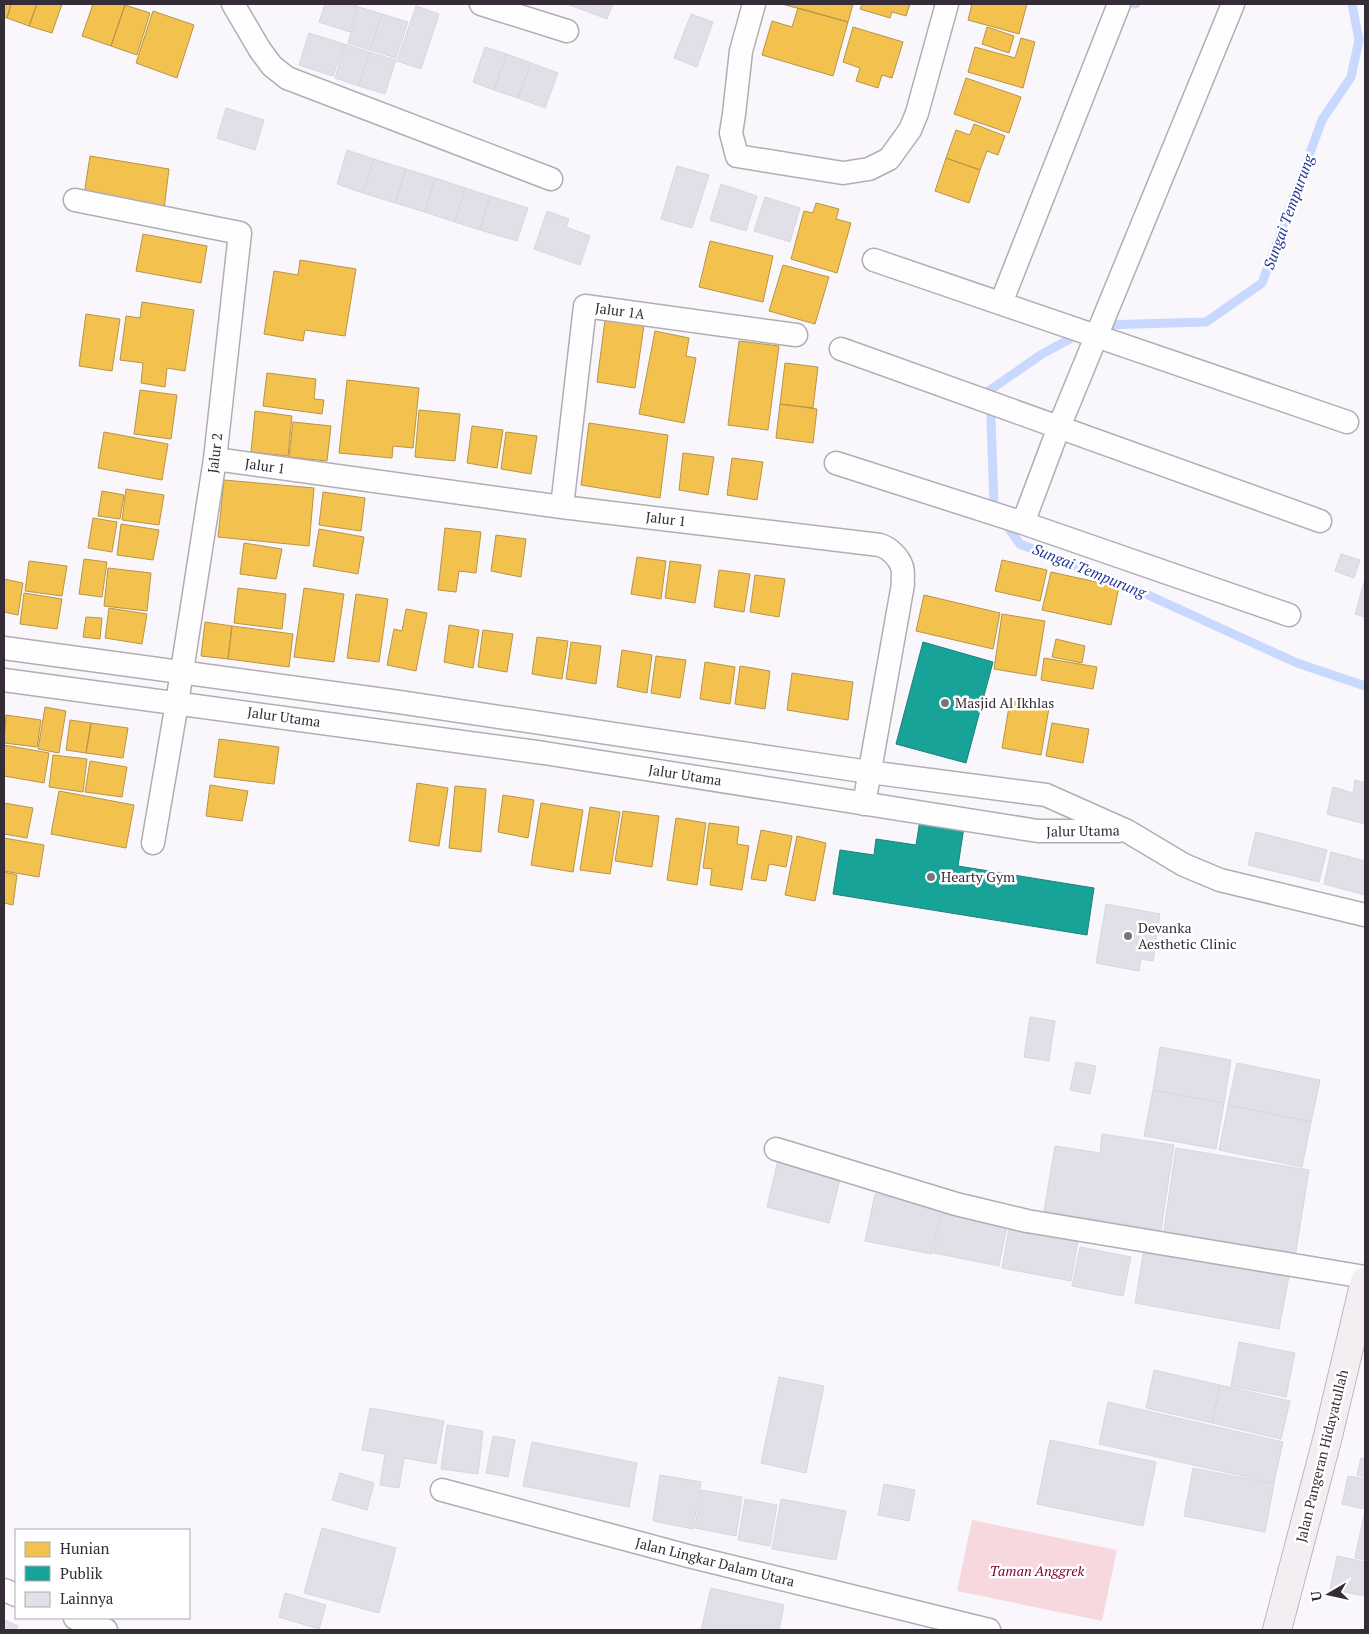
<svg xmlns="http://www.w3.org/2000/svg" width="1369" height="1634" viewBox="0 0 1369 1634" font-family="'PT Serif',serif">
  <rect width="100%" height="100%" fill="#f9f7fb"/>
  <path fill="#f7d8de" d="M 972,1520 L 1117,1550 L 1102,1621 L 957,1591 Z"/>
  <path fill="#f2c14e" stroke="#b99447" d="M 4,4 L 11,4 L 7,18 L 4,17 Z
    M 11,4 L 37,4 L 29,26 L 7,18 Z
    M 37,4 L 62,4 L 52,33 L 29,26 Z
    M 93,4 L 121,4 L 125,5 L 111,46 L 82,36 Z
    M 782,4 L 853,4 L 848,22 Z
    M 862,4 L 910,4 L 906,16 L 892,12 L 890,18 L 860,9 Z
    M 972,4 L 1027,4 L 1019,34 L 968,20 Z
    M 125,5 L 150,13 L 137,55 L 111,46 Z
    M 798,8 L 848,22 L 833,76 L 762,55 L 772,21 L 792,27 Z
    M 153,11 L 194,25 L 177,78 L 136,63 Z
    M 853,27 L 903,42 L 892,78 L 882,75 L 878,88 L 856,81 L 860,68 L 843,62 Z
    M 987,27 L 1014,36 L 1009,53 L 982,44 Z
    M 1021,38 L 1035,42 L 1023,88 L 968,72 L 975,47 L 1015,58 Z
    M 966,78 L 1021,97 L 1009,133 L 954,114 Z
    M 974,124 L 1005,136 L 998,155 L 987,151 L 980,170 L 946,158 L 956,130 L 970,135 Z
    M 90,156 L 169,169 L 164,209 L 84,195 Z
    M 946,158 L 980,170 L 969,203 L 935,191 Z
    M 816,203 L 839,209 L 836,219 L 851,223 L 837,273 L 791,259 L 804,211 L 813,213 Z
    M 143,234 L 207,246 L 201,283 L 136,271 Z
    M 710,241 L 773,256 L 763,302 L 699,287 Z
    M 300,260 L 356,269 L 345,336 L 305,330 L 303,341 L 264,334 L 274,271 L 298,275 Z
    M 783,265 L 829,277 L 815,324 L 769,311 Z
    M 142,302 L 194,310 L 185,371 L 167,368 L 165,387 L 141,383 L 143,363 L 120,360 L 126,316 L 140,318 Z
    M 86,314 L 120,319 L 112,371 L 79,366 Z
    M 605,320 L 644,325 L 635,388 L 597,382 Z
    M 655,331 L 689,338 L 686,356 L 696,358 L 684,423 L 639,414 Z
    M 739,341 L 779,346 L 768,430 L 728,425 Z
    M 785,363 L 818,367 L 813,408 L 780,404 Z
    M 267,373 L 316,379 L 314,399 L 324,400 L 322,414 L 263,406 Z
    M 347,380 L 419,388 L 413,448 L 393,446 L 392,458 L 339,453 Z
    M 140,390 L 177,395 L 171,439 L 134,434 Z
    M 780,404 L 817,409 L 813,443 L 776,438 Z
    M 419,410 L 460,414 L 455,461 L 415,457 Z
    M 255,411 L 292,416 L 288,456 L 251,452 Z
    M 293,422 L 331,426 L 327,461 L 289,457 Z
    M 589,423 L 668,435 L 660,498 L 581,485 Z
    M 472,426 L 503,430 L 497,468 L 467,463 Z
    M 104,432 L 168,444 L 162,480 L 98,468 Z
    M 506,432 L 537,436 L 531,474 L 501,469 Z
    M 683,453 L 714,457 L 708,495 L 679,490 Z
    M 732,458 L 763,462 L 757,500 L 727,495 Z
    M 224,480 L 314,488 L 309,546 L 218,537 Z
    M 126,489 L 164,495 L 159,525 L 122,520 Z
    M 102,491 L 124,495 L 120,519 L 98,516 Z
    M 323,492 L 365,498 L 361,531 L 319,525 Z
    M 93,518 L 117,522 L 112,552 L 88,548 Z
    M 121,524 L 159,530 L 153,560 L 117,555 Z
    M 445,528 L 481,532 L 476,573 L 459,571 L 456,592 L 438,590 Z
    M 319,529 L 364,537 L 358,574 L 313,566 Z
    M 496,535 L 526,539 L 521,577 L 491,571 Z
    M 244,543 L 282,549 L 276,579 L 240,574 Z
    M 637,557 L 666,561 L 661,599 L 631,594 Z
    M 84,559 L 107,562 L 102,597 L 79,594 Z
    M 1002,560 L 1047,570 L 1040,601 L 995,591 Z
    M 29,561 L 67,566 L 62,596 L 25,591 Z
    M 670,561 L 701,565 L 695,603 L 665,598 Z
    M 108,568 L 151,573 L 147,611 L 104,606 Z
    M 719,570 L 750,574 L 744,612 L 714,607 Z
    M 1051,572 L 1119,587 L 1111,625 L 1042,610 Z
    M 755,575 L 785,579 L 779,617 L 750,612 Z
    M 4,579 L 23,583 L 18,615 L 4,612 Z
    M 238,588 L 286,594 L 282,629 L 234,623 Z
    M 304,588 L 344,594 L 334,662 L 294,657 Z
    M 24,593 L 62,599 L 57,629 L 20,624 Z
    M 356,594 L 388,599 L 379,662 L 347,658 Z
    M 924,595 L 1000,613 L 993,649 L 916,631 Z
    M 109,608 L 147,614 L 142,644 L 105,638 Z
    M 406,609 L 427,613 L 416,671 L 387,665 L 394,629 L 402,631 Z
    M 1002,614 L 1045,621 L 1036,676 L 994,669 Z
    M 86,617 L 102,618 L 100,639 L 83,637 Z
    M 205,622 L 232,626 L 228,659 L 201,656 Z
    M 449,625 L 479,630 L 473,668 L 444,662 Z
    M 232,626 L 293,634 L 289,667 L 228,659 Z
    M 483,630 L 513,634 L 507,672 L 478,667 Z
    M 537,637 L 568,641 L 562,679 L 532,674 Z
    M 1056,639 L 1085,646 L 1082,663 L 1052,657 Z
    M 571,642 L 601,646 L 596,684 L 566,679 Z
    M 622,650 L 652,655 L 647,693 L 617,687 Z
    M 656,656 L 686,660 L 680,698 L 651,693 Z
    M 1044,658 L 1097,667 L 1093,689 L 1041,680 Z
    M 705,662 L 735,667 L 730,704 L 700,699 Z
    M 740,666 L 770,671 L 765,709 L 735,704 Z
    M 792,673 L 853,682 L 848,720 L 787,710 Z
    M 1010,701 L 1049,708 L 1041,755 L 1002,748 Z
    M 45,707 L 66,711 L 59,753 L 38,749 Z
    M 6,715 L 41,720 L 37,747 L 4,743 Z
    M 70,720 L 91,723 L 86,753 L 66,750 Z
    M 91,723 L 128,728 L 123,758 L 86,753 Z
    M 1052,723 L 1089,729 L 1083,763 L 1046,756 Z
    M 219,739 L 279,747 L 274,784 L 214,777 Z
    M 4,745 L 49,753 L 44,783 L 4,776 Z
    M 53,755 L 87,759 L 83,792 L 49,787 Z
    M 90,761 L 127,767 L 122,797 L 85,792 Z
    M 417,783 L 448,788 L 439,846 L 409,841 Z
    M 210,785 L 248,791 L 242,821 L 206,816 Z
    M 455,786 L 486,789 L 481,852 L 449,848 Z
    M 59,791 L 134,805 L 126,848 L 51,834 Z
    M 503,795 L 534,800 L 528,838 L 498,832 Z
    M 4,803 L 33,808 L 27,838 L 4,834 Z
    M 541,803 L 583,810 L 573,872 L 531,865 Z
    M 590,807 L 620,812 L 610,874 L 580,870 Z
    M 623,811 L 659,816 L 652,867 L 615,861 Z
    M 676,818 L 706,823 L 697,885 L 667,880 Z
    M 709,823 L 739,827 L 737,844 L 749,846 L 742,890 L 710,885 L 712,869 L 703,868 Z
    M 761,830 L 792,836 L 786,867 L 769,864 L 766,881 L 751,879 Z
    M 797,836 L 826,843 L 815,901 L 785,895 Z
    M 4,838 L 44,845 L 39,877 L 4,871 Z
    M 4,872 L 17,875 L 13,905 L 4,903 Z"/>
  <path fill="#17a398" stroke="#207f7b" d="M 923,642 L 993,662 L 966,763 L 896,744 Z
    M 920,820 L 964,827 L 958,866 L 1094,888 L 1087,935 L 833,894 L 840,850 L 874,855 L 876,839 L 916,845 Z"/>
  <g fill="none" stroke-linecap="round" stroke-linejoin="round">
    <path stroke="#c9d8fe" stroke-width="9" d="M 1134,4 L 1136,4
      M 1102,325 L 1206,322 L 1262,283 L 1322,120 L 1351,77 L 1359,40 L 1352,4
      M 997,511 L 994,506 L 990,390 L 1042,354 L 1079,334
      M 1004,522 L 1020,544 L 1135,589 L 1297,663 L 1365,686"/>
  </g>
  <path fill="#e1dfe7" stroke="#d8d6de" d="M 325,4 L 351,4 L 358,6 L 350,32 L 319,22 Z
    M 567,4 L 585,4 L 583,10 Z
    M 585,4 L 613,4 L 607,19 L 583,10 Z
    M 416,6 L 439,14 L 421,69 L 397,61 Z
    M 359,7 L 382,14 L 370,50 L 348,43 Z
    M 382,14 L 408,22 L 396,58 L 370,50 Z
    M 691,14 L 713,22 L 697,67 L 674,58 Z
    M 309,33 L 344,44 L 333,76 L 299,65 Z
    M 345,44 L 369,52 L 359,86 L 335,78 Z
    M 485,47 L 507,54 L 494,90 L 473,82 Z
    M 369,52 L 396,60 L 385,94 L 359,86 Z
    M 507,54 L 531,63 L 518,98 L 494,90 Z
    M 531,63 L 558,73 L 545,108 L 518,98 Z
    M 226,108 L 264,120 L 255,150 L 217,138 Z
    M 347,150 L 374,159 L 363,193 L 337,184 Z
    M 374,159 L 406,169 L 395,203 L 363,193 Z
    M 677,166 L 709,175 L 692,228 L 661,219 Z
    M 406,169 L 435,178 L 425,212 L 395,203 Z
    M 435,178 L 465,188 L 455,222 L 425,212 Z
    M 721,184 L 757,196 L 746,231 L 710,220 Z
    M 465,188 L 490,196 L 480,230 L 455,222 Z
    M 490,196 L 528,208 L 517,241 L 480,230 Z
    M 765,197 L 800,208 L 790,242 L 754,231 Z
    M 547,211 L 569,219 L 566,227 L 590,236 L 580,265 L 534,249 Z
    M 1341,554 L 1360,560 L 1354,578 L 1335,571 Z
    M 1365,579 L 1365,617 L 1355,614 Z
    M 1355,780 L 1365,783 L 1365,824 L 1327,814 L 1333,787 L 1353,793 Z
    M 1256,832 L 1327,850 L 1319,882 L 1248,865 Z
    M 1331,852 L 1365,861 L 1365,895 L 1324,884 Z
    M 1106,904 L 1160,914 L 1153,961 L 1141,959 L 1139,971 L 1096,963 Z
    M 1030,1017 L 1055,1021 L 1049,1061 L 1024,1057 Z
    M 1160,1047 L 1231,1060 L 1224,1103 L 1153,1090 Z
    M 1076,1062 L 1096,1066 L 1090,1094 L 1070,1090 Z
    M 1237,1063 L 1320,1080 L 1311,1122 L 1228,1105 Z
    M 1153,1090 L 1224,1103 L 1216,1149 L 1144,1136 Z
    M 1228,1105 L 1311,1122 L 1302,1167 L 1219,1150 Z
    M 1102,1134 L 1174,1145 L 1161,1230 L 1044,1211 L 1055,1146 L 1100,1153 Z
    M 1176,1148 L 1309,1170 L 1295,1257 L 1163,1236 Z
    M 778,1160 L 841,1175 L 829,1223 L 767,1207 Z
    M 875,1194 L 942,1207 L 932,1254 L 865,1241 Z
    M 942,1213 L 1007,1226 L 999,1266 L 934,1253 Z
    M 1009,1228 L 1078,1241 L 1071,1281 L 1002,1268 Z
    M 1080,1247 L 1131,1257 L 1123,1296 L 1072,1286 Z
    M 1144,1250 L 1289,1276 L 1279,1329 L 1135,1303 Z
    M 1239,1342 L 1295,1353 L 1286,1397 L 1231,1386 Z
    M 1154,1370 L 1220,1385 L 1212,1423 L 1146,1408 Z
    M 779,1377 L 824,1386 L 806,1473 L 761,1463 Z
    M 1220,1385 L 1290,1401 L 1281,1439 L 1212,1423 Z
    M 1108,1402 L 1283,1442 L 1274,1483 L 1099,1444 Z
    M 370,1408 L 444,1421 L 436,1464 L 404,1458 L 399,1488 L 380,1485 L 385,1454 L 362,1450 Z
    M 447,1425 L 483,1431 L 478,1474 L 441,1469 Z
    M 493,1436 L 515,1440 L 508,1477 L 486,1473 Z
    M 1050,1440 L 1156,1462 L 1143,1526 L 1037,1504 Z
    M 532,1442 L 637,1463 L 629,1507 L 523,1486 Z
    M 1361,1458 L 1365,1459 L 1365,1477 L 1357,1475 Z
    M 1193,1468 L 1274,1484 L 1265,1532 L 1184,1516 Z
    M 340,1473 L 374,1483 L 367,1510 L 332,1500 Z
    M 660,1475 L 701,1482 L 693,1529 L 653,1521 Z
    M 1348,1476 L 1365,1479 L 1365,1509 L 1342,1504 Z
    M 884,1484 L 915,1490 L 909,1521 L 878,1515 Z
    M 701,1490 L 742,1497 L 736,1536 L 695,1528 Z
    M 745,1499 L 777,1505 L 770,1546 L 738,1540 Z
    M 781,1499 L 846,1511 L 836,1560 L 772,1549 Z
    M 1365,1510 L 1365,1560 L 1355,1558 Z
    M 322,1528 L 396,1548 L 379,1613 L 304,1593 Z
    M 1337,1556 L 1365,1562 L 1365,1596 L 1330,1589 Z
    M 711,1588 L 784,1605 L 779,1630 L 701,1630 Z
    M 285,1593 L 326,1605 L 319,1629 L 279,1617 Z
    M 4,1620 L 18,1626 L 16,1630 L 4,1630 Z"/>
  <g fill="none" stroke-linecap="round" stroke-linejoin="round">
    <defs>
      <path id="street" d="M 233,4 L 260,50 L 272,66 L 287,78 L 551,179
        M 481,4 L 567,31
        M 754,4 L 741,51 L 734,114 L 731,133 L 737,156 L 843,173 L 869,169 L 889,159 L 910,130 L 917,113 L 947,4
        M 75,200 L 240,233 L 215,459 L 177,703 L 153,843
        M 874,260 L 1347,422
        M 1001,303 L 1119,4
        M 841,349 L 1320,521
        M 215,459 L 562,507 L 880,545 C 889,548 899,557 902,567 C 904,572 902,579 903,584 L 864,804
        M 836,463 L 1023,523 L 1289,615
        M 562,507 L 585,306 L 796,335
        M 1023,523 L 1059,427 L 1233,4
        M 4,648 L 399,702 L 869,772 L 1046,795 L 1127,831 L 1184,865 L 1220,880 L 1365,915
        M 4,680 L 544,753 L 1038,831 L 1118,831
        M 776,1149 L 956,1204 L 1027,1221 L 1365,1277
        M 442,1490 L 688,1556 L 989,1630
        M 4,1590 L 16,1595
        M 75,1618 L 106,1630"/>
      <path id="primary" d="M 1277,1630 L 1328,1436 L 1365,1281"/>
    </defs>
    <use href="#street" stroke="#b2adb4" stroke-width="25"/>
    <use href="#primary" stroke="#c3b4bf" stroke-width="30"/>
    <use href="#street" stroke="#fefefe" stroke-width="22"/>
    <use href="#primary" stroke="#f4edf2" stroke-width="28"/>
  </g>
  <g fill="#79737c" stroke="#fff" stroke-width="2">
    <circle cx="945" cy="703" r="5"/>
    <circle cx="931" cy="877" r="5"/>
    <circle cx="1128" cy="936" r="5"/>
  </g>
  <g text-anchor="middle" stroke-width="5" stroke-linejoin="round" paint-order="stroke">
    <g font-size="14" fill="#342c37" stroke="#fff">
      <text transform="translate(620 311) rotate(8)" y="5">Jalur 1A</text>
      <text transform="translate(215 453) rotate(-83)" y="5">Jalur 2</text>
      <text transform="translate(265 466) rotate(8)" y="5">Jalur 1</text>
      <text transform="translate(666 519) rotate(7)" y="5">Jalur 1</text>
      <text transform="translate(284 717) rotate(8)" y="5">Jalur Utama</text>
      <text transform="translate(685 775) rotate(9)" y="5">Jalur Utama</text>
      <text transform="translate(1083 831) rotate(-1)" y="5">Jalur Utama</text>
      <text transform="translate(1322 1456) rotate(-76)" y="5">Jalan Pangeran Hidayatullah</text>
      <text transform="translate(715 1562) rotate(14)" y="5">Jalan Lingkar Dalam Utara</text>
    </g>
    <g font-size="14" fill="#342c37" stroke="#fff" text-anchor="start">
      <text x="955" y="708">Masjid Al Ikhlas</text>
      <text x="941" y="882">Hearty Gym</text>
      <text x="1138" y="933">Devanka<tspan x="1138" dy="16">Aesthetic Clinic</tspan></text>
    </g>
    <g font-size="14" font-style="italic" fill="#870034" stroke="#fff">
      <text x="1037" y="1576">Taman Anggrek</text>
    </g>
    <g font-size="15" font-style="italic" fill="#203797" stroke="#fff">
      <text transform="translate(1289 212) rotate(-70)" y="5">Sungai Tempurung</text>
      <text transform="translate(1089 571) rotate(22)" y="5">Sungai Tempurung</text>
    </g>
  </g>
  <rect width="1369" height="1634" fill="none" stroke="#342c37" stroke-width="10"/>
  <rect x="15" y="1529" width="175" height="90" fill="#ffffff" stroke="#aeabaf"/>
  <rect x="25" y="1542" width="25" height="15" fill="#f2c14e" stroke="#aeabaf"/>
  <text x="60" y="1554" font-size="15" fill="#342c37">Hunian</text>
  <rect x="25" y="1566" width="25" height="15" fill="#17a398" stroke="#aeabaf"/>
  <text x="60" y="1579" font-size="15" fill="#342c37">Publik</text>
  <rect x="25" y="1592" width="25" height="15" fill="#e1dfe7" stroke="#aeabaf"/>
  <text x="60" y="1604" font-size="15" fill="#342c37">Lainnya</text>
  <g transform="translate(1329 1594) rotate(261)" stroke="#ffffff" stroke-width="4" paint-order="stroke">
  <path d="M0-4L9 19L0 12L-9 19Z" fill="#342c37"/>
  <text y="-8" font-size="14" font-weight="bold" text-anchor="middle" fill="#342c37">U</text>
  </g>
</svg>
